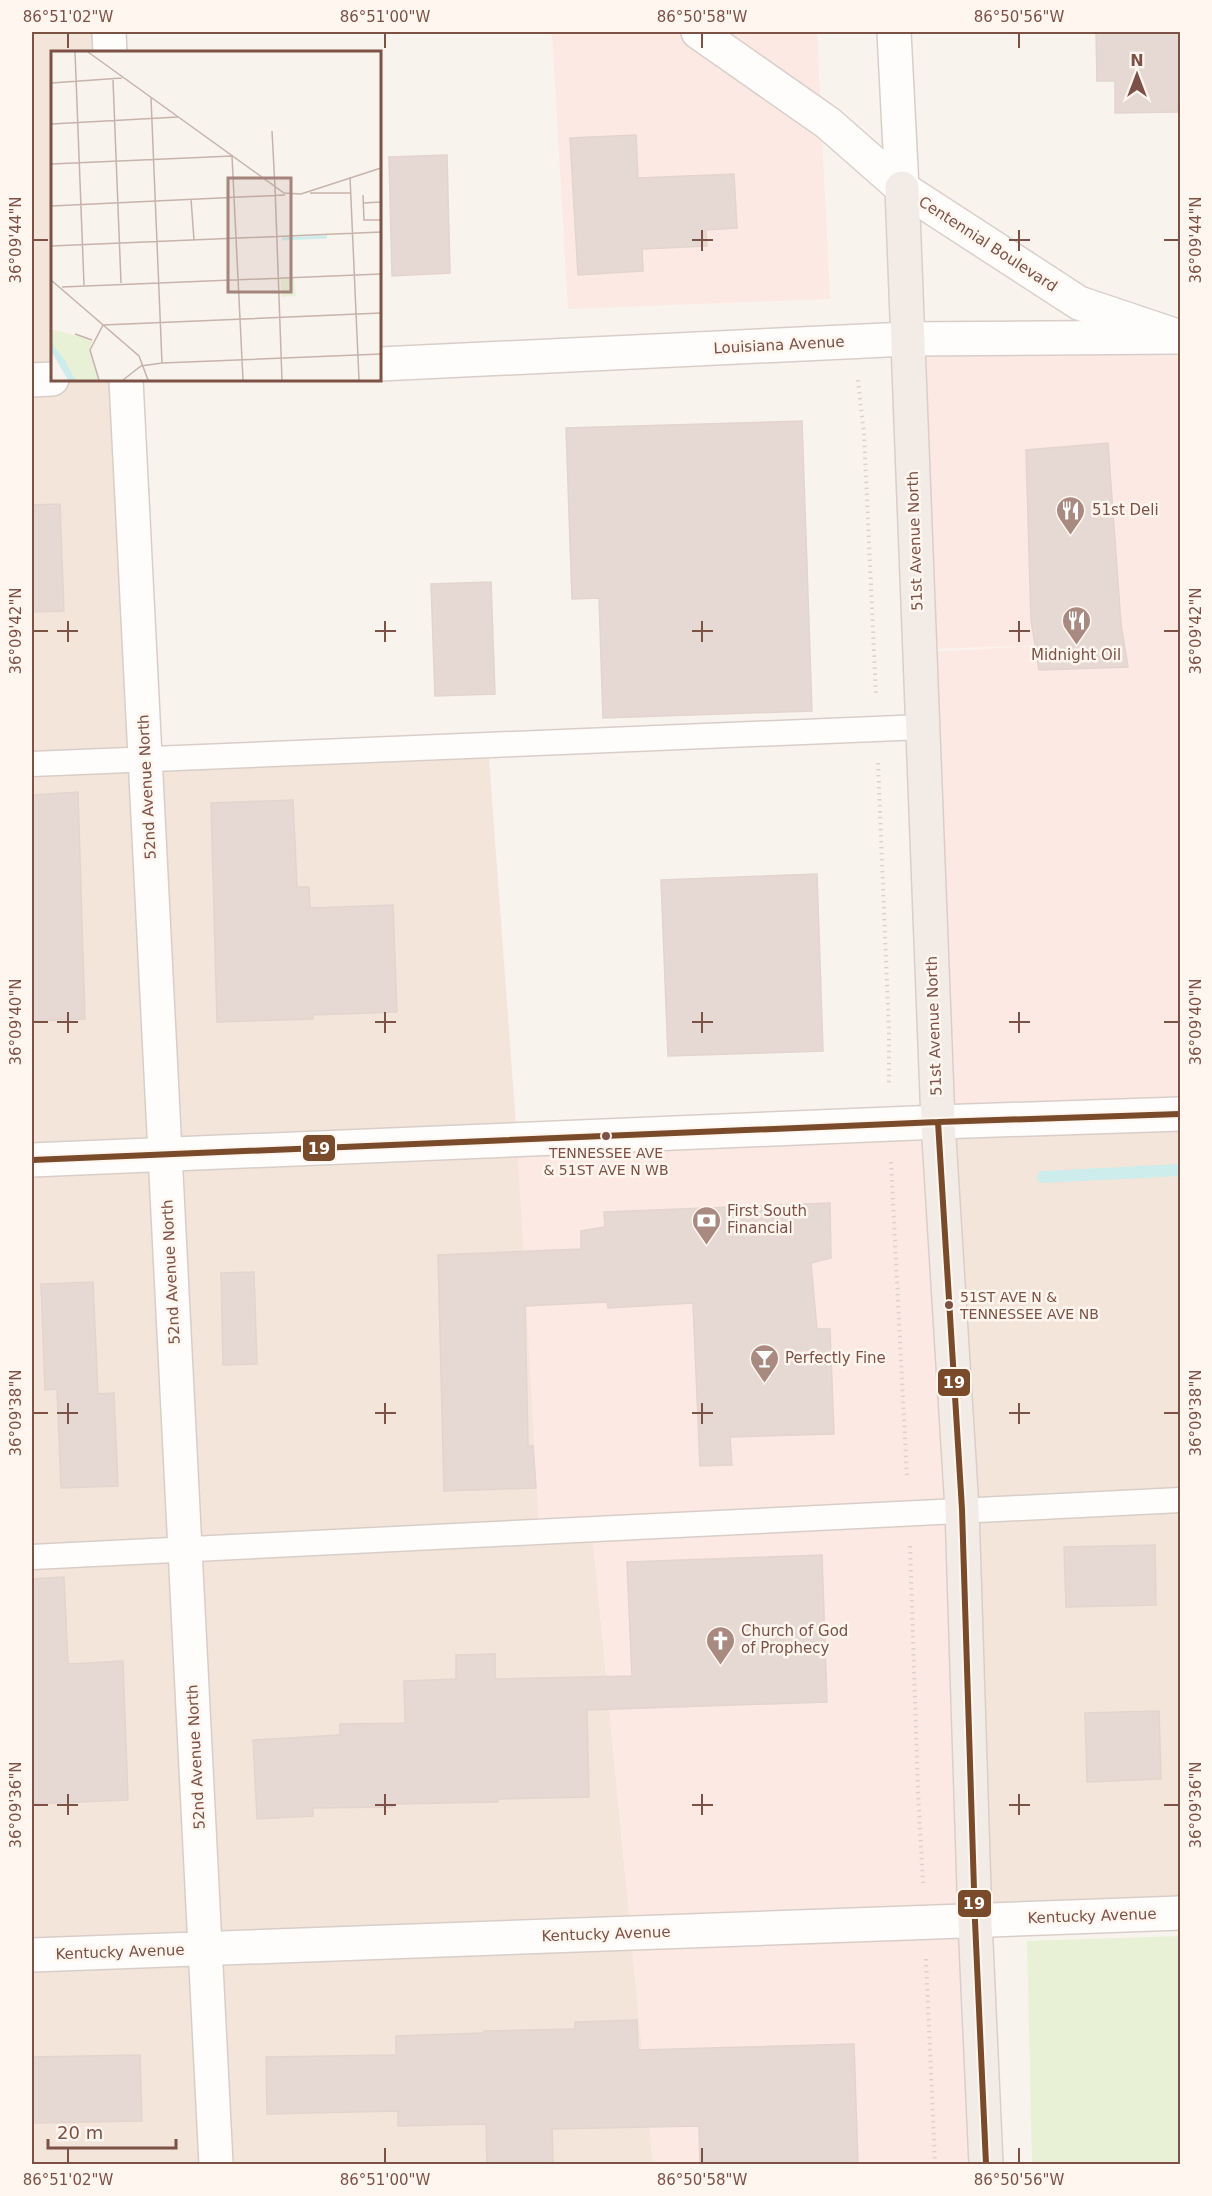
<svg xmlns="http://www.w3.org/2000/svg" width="1212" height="2196" viewBox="0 0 1212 2196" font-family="'DejaVu Sans',sans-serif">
  <rect width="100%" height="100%" fill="#f9f3ed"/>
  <path fill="#f4e5db" d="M 32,32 L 109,32 L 110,52 L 52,52 L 52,380 L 126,380 L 146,759 L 488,745 L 517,1139 L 592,1529 L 653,2164 L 32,2164 Z
    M 1180,1115 L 1180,1913 L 975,1921 L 938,1122 Z"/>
  <path fill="#fce9e3" d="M 552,32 L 817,32 L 830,299 L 568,309 Z
    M 1180,323 L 1180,1112 L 938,1122 L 986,2164 L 653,2164 L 592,1529 L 539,1531 L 517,1139 L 937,1122 L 930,652 L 1070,644 L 932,649 L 924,341 Z"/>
  <path fill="#e8f1d6" d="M 1180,1936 L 1180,2164 L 1032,2164 L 1027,1941 Z"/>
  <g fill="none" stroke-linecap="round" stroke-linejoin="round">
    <path stroke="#ccedec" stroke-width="12" d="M 1043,1177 L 1180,1170"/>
  </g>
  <path fill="#e6d9d3" stroke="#e3d4ce" stroke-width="1.5" d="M 1096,32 L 1180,32 L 1178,112 L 1115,113 L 1115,81 L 1097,81 Z
    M 636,135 L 638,178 L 734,174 L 737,228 L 706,230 L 707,246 L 642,249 L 643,271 L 578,275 L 570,138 Z
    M 447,155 L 450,273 L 392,276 L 389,157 Z
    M 802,421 L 812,711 L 603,718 L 599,598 L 572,599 L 566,428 Z
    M 1108,443 L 1121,624 L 1128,667 L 1039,670 L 1031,620 L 1026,450 Z
    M 60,504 L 64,611 L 32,612 L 32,505 Z
    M 491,582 L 495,694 L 435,696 L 431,584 Z
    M 78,792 L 85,1019 L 32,1021 L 32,795 Z
    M 293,800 L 297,887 L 309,887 L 310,908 L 393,905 L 397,1012 L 312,1015 L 313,1019 L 217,1022 L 211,803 Z
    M 817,874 L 823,1051 L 668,1056 L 661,880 Z
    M 830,1203 L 831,1258 L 811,1263 L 817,1329 L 830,1329 L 834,1434 L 730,1437 L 732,1465 L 700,1466 L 693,1303 L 608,1308 L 607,1302 L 525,1306 L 528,1446 L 533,1446 L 536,1488 L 444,1491 L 438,1255 L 581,1249 L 581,1231 L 605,1227 L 604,1212 Z
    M 254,1272 L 257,1364 L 223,1365 L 221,1273 Z
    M 93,1282 L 98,1394 L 114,1393 L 118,1486 L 61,1488 L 57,1389 L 45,1390 L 41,1284 Z
    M 1155,1545 L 1156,1605 L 1066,1607 L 1064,1547 Z
    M 822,1555 L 827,1702 L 587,1710 L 589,1797 L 498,1799 L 498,1802 L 394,1804 L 394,1807 L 313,1808 L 313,1816 L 257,1819 L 253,1740 L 340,1735 L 340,1724 L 405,1723 L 404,1681 L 456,1679 L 456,1655 L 495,1654 L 495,1679 L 632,1676 L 627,1562 Z
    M 64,1577 L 68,1664 L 123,1661 L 128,1800 L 32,1804 L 32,1579 Z
    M 1159,1711 L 1161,1779 L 1087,1782 L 1085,1713 Z
    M 637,2020 L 638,2050 L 854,2044 L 858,2164 L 700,2164 L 699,2126 L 552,2129 L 553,2164 L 487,2164 L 486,2124 L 398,2126 L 398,2111 L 267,2114 L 266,2057 L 396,2055 L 396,2036 L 484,2033 L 484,2031 L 575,2029 L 575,2022 Z
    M 140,2055 L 142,2121 L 32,2123 L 32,2057 Z"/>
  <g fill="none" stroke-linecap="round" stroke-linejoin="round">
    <defs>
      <path id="service" d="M 32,764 L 922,727
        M 32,1557 C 415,1541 797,1516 1180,1500"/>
      <path id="minor" d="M 109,32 L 110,52
        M 894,32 L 902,188
        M 380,364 L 907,339 L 1176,337
        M 32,380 L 52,379
        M 126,380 L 216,2164
        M 32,1955 L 1180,1913"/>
      <path id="tertiary" d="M 32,1160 L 938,1122 L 1180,1114"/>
      <path id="secondary" d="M 698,32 L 828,123 L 902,188 L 1079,303 L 1180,337"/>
      <path id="primary" d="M 902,188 L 938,1122 L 962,1509 L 975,1921 L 986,2164"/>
    </defs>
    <use href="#service" stroke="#d8cec9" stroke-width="27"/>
    <use href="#minor" stroke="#d8cec9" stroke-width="36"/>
    <use href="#tertiary" stroke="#d8cec9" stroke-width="36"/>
    <use href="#secondary" stroke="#dacfca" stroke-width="36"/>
    <use href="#primary" stroke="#dbcec9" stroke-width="36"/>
    <path stroke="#dcd1cd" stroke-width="4" stroke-dasharray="1.5 4.5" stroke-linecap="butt" d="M 858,380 L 864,434 L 876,696
      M 878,763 L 889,1032 L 889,1086
      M 891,1162 L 907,1478
      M 910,1546 L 918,1792 L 923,1883
      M 926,1959 L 935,2164"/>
    <use href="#service" stroke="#fefdfc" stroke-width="24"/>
    <use href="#minor" stroke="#fefdfc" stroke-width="33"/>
    <use href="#tertiary" stroke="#fefdfc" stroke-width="33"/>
    <use href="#secondary" stroke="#fefdfc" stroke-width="33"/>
    <use href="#primary" stroke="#f3ece6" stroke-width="33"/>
    <defs>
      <path id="bus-1" d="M 938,1122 L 962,1509 L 975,1921 L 986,2164
        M 32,1160 L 938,1122 L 1180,1114"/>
    </defs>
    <use href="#bus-1" stroke="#fff6ef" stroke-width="10"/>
    <use href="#bus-1" stroke="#7a4b2a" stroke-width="6"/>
  </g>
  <path fill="none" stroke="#7c5247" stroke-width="2" d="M 68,33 L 68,48M 385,33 L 385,48M 702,33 L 702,48M 1019,33 L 1019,48M 702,230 L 702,251M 1019,230 L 1019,251M 33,240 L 48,240M 692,240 L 713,240M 1009,240 L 1030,240M 1164,240 L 1179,240M 68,621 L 68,642M 385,621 L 385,642M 702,621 L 702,642M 1019,621 L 1019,642M 33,631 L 48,631M 57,631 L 78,631M 375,631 L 396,631M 692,631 L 713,631M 1009,631 L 1030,631M 1164,631 L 1179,631M 68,1012 L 68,1033M 385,1012 L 385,1033M 702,1012 L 702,1033M 1019,1012 L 1019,1033M 33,1022 L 48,1022M 57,1022 L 78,1022M 375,1022 L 396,1022M 692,1022 L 713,1022M 1009,1022 L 1030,1022M 1164,1022 L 1179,1022M 68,1403 L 68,1424M 385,1403 L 385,1424M 702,1403 L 702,1424M 1019,1403 L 1019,1424M 33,1413 L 48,1413M 57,1413 L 78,1413M 375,1413 L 396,1413M 692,1413 L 713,1413M 1009,1413 L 1030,1413M 1164,1413 L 1179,1413M 68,1794 L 68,1815M 385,1794 L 385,1815M 702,1794 L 702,1815M 1019,1794 L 1019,1815M 33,1805 L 48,1805M 57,1805 L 78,1805M 375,1805 L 396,1805M 692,1805 L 713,1805M 1009,1805 L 1030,1805M 1164,1805 L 1179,1805M 68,2148 L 68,2163M 385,2148 L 385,2163M 702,2148 L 702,2163M 1019,2148 L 1019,2163"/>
  <defs>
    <symbol id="restaurant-pin" viewBox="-11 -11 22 30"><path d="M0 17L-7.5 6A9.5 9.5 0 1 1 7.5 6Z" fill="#a88a81" stroke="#fff6ef"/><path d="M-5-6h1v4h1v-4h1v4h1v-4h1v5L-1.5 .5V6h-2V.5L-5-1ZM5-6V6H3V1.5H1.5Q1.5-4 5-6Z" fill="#fff"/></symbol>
    <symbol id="bank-pin" viewBox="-11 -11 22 30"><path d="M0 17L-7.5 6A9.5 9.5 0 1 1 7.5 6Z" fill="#a88a81" stroke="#fff6ef"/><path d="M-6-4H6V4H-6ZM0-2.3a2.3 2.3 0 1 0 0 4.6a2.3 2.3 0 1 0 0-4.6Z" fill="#fff"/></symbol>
    <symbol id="bar-pin" viewBox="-11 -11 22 30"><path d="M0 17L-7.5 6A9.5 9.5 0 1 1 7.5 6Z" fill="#a88a81" stroke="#fff6ef"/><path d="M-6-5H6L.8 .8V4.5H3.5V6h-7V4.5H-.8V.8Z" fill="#fff"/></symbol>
    <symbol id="church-pin" viewBox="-11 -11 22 30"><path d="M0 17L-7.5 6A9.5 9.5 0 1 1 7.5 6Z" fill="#a88a81" stroke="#fff6ef"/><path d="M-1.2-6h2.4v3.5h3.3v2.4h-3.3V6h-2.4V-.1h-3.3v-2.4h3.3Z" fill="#fff"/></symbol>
  </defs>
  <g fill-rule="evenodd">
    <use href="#restaurant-pin" x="1054" y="494" width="33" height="45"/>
    <use href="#restaurant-pin" x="1060" y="604" width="33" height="45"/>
    <use href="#bank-pin" x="690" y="1204" width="33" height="45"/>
    <use href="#bar-pin" x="748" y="1342" width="33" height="45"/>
    <use href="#church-pin" x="704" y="1624" width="33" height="45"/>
  </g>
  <g fill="#7c5247" stroke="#fff6ef" stroke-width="2">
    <circle cx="606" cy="1136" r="5"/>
    <circle cx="949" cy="1305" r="5"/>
  </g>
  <g text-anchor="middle" stroke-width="5" stroke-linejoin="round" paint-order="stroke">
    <g font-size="14" fill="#7c5247" stroke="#fff6ef">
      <text x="606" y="1158">TENNESSEE AVE<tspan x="606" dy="17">&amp; 51ST AVE N WB</tspan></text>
      <text x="960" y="1302" text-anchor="start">51ST AVE N &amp;<tspan x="960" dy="17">TENNESSEE AVE NB</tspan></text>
    </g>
    <g font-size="15" fill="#7c5247" stroke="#fff6ef">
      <text transform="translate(988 244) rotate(33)" y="5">Centennial Boulevard</text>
      <text transform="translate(779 345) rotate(-3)" y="5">Louisiana Avenue</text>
      <text transform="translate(915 541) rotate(-92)" y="5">51st Avenue North</text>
      <text transform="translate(147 787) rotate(-93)" y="5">52nd Avenue North</text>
      <text transform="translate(934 1026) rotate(-92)" y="5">51st Avenue North</text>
      <text transform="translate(171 1272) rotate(-93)" y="5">52nd Avenue North</text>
      <text transform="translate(196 1757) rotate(-93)" y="5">52nd Avenue North</text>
      <text transform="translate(1092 1916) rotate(-2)" y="5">Kentucky Avenue</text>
      <text transform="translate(606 1934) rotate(-2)" y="5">Kentucky Avenue</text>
      <text transform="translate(120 1952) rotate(-2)" y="5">Kentucky Avenue</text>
    </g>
    <g font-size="15" fill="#7c5247" stroke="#fff6ef" text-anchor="start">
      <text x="1092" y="515">51st Deli</text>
      <text x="1076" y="660" text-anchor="middle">Midnight Oil</text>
      <text x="727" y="1216">First South<tspan x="727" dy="17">Financial</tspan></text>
      <text x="785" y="1363">Perfectly Fine</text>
      <text x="741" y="1636">Church of God<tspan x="741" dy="17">of Prophecy</tspan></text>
    </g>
  </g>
  <g transform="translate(51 51)">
    <rect width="330" height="330" fill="#f9f3ed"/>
    <path d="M 243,227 L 245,245 L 231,246 L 230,228 ZM 0,278 L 41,289 L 39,299 L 48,329 L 19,329 L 0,299 Z" fill="#e8f1d6"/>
    <path d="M 0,292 L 14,309 L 24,329 L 17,329 L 0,300 Z" fill="#ccedec"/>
    <path fill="none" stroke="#ccedec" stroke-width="3" d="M 231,188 L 276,186"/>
    <path fill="none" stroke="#c7b3ab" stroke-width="1.5" d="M 24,1 L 33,234M 37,1 L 233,142 L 250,143 L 330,117M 62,29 L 70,232M 0,32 L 71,27M 100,47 L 111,312M 0,73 L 127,66M 221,80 L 224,136M 0,113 L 181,105 L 192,329M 299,126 L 308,329M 224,136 L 231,329M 259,142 L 300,142M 312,144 L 313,169 L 330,169M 140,148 L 143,189M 312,152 L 330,151M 0,155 L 234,144M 0,195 L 330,181M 0,229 L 88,305 L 97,329M 11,236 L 330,223M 24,283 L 41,289M 48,329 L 39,299 L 52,274 L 330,262M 72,329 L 90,315 L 111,312 L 330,303"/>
    <path fill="#a4847b" fill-opacity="0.15" stroke="#a4847b" stroke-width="3" d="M 177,127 L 240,127 L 240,241 L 177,241 Z"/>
    <rect width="330" height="330" fill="none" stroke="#7c5247" stroke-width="3"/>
  </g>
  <g stroke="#fff6ef" stroke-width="2">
    <rect x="302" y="1134" width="34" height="28" rx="6" fill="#7a4b2a"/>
    <rect x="937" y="1368" width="34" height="29" rx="6" fill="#7a4b2a"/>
    <rect x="957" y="1889" width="35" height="29" rx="6" fill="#7a4b2a"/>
  </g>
  <g font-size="16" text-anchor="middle" font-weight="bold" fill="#fff">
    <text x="319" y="1154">19</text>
    <text x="954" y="1388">19</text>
    <text x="974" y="1909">19</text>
  </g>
  <rect width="1212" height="2196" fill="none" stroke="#fff6ef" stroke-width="66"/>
  <g transform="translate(1137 75)" stroke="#fff6ef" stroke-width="4.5" paint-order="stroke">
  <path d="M0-4.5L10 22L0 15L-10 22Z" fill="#7c5247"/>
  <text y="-9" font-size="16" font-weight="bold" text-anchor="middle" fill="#7c5247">N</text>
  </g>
  <path d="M48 2139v9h128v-9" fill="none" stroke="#7c5247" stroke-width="3"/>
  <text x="57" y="2139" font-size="18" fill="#7c5247" stroke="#fff6ef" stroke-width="4.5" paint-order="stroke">20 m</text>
  <rect x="33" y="33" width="1146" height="2130" fill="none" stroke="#7c5247" stroke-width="2"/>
  <g font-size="15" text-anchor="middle" fill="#7c5247">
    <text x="68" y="22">86°51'02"W</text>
    <text x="385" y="22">86°51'00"W</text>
    <text x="702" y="22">86°50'58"W</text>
    <text x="1019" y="22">86°50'56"W</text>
    <text transform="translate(16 240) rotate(-90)" y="5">36°09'44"N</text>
    <text transform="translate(1196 240) rotate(-90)" y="5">36°09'44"N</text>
    <text transform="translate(16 631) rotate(-90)" y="5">36°09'42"N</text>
    <text transform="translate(1196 631) rotate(-90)" y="5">36°09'42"N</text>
    <text transform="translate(16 1022) rotate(-90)" y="5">36°09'40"N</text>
    <text transform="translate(1196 1022) rotate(-90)" y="5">36°09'40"N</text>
    <text transform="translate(16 1413) rotate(-90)" y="5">36°09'38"N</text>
    <text transform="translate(1196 1413) rotate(-90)" y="5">36°09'38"N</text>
    <text transform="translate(16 1805) rotate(-90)" y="5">36°09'36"N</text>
    <text transform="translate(1196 1805) rotate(-90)" y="5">36°09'36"N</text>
    <text x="68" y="2185">86°51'02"W</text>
    <text x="385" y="2185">86°51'00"W</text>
    <text x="702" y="2185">86°50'58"W</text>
    <text x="1019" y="2185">86°50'56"W</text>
  </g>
</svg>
